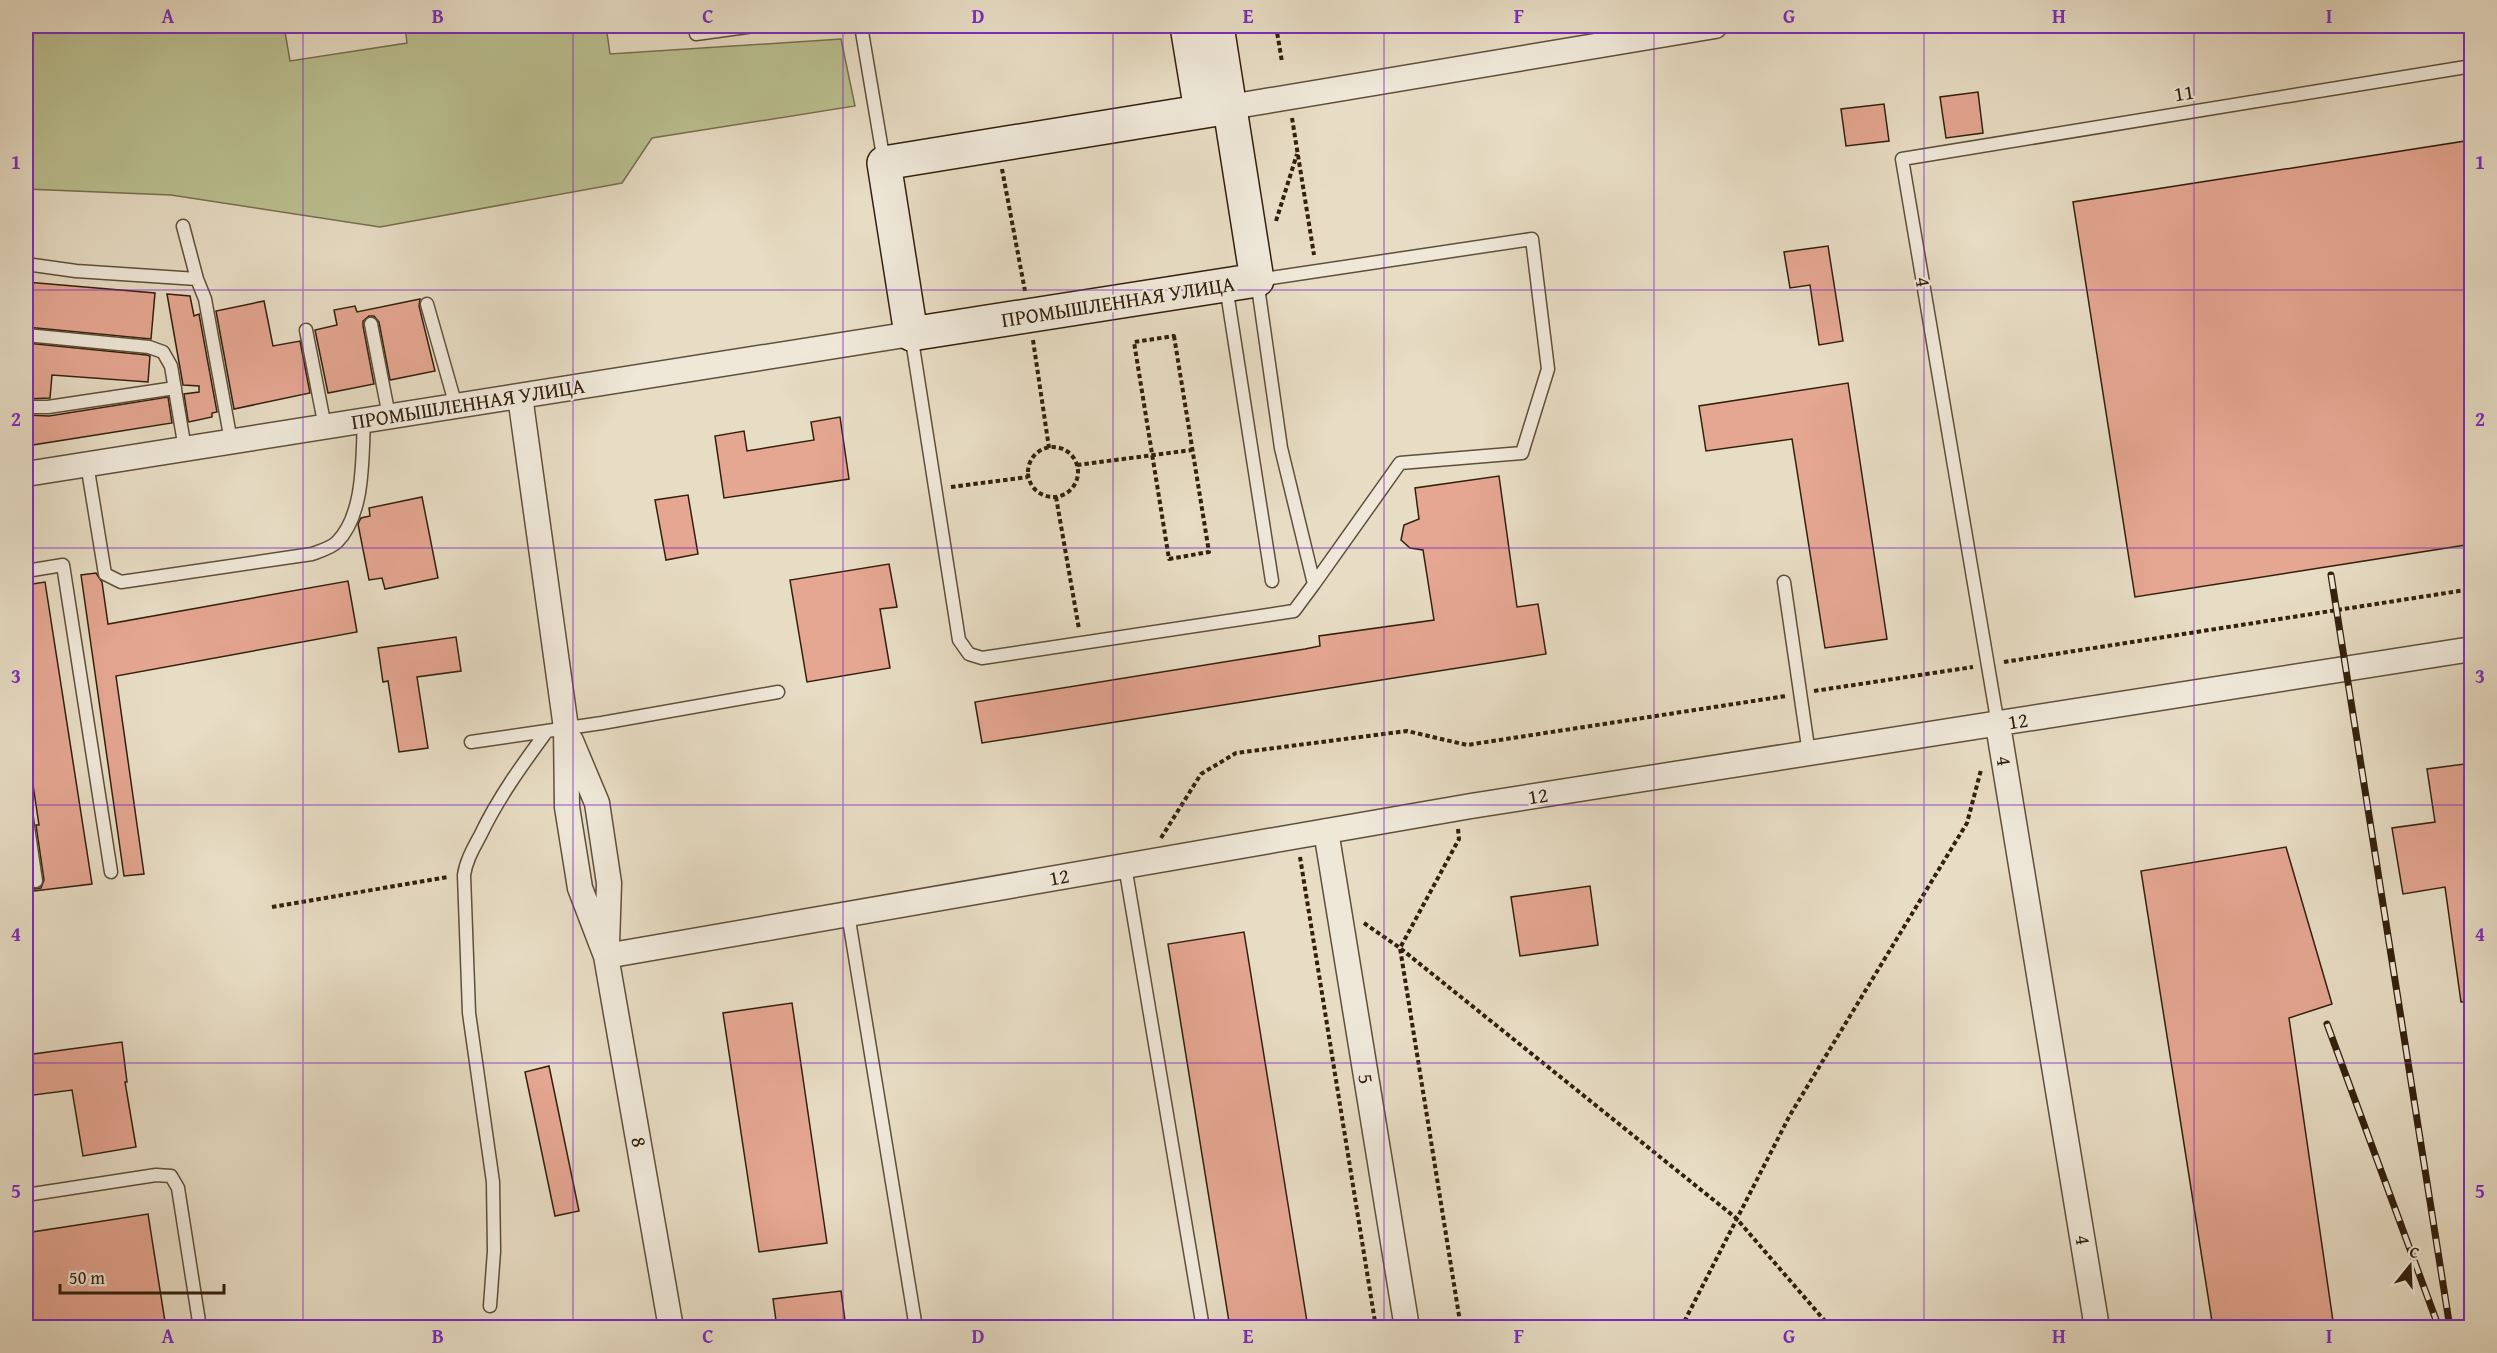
<svg xmlns="http://www.w3.org/2000/svg" width="2497" height="1353" viewBox="0 0 2497 1353" font-family="'Gentium Book Plus',serif">
  <rect width="100%" height="100%" fill="#e7dcc4"/>
  <filter id="stains"><feTurbulence type="fractalNoise" baseFrequency=".00333" numOctaves="4"/><feColorMatrix values="0 0 0 0 .2 0 0 0 0 .09 0 0 0 0 .02 0 0 0 .5 -.17"/></filter>
  <radialGradient id="worn" r=".72"><stop offset=".6" stop-color="#630" stop-opacity="0"/><stop offset="1" stop-color="#630" stop-opacity=".3"/></radialGradient>
  <path fill="#babf90" stroke="#76704e" stroke-width="1.5" d="M 26,26 L 284,26 L 290,61 L 407,43 L 405,26 L 606,26 L 610,54 L 841,39 L 855,106 L 652,138 L 622,183 L 380,227 L 171,195 L 26,189 Z"/>
  <path fill="#e5a692" stroke="#32200c" stroke-width="1.5" d="M 1978,92 L 1983,133 L 1946,138 L 1940,97 Z
    M 1884,104 L 1889,141 L 1846,146 L 1841,109 Z
    M 2472,140 L 2472,544 L 2135,597 L 2073,202 Z
    M 1828,246 L 1843,341 L 1819,345 L 1810,285 L 1790,288 L 1784,252 Z
    M 26,282 L 155,293 L 151,339 L 26,327 Z
    M 167,294 L 190,296 L 194,316 L 199,314 L 217,412 L 212,413 L 212,417 L 189,422 L 188,420 L 184,394 L 199,392 L 199,386 L 183,385 Z
    M 420,299 L 419,306 L 435,371 L 390,380 L 379,322 L 374,316 L 369,316 L 363,321 L 363,326 L 374,384 L 328,393 L 315,330 L 337,325 L 334,310 L 355,306 L 357,312 Z
    M 264,301 L 273,346 L 300,341 L 310,393 L 234,409 L 216,311 Z
    M 26,343 L 147,355 L 150,356 L 148,382 L 52,375 L 50,398 L 26,399 Z
    M 1848,383 L 1887,639 L 1825,648 L 1792,439 L 1706,451 L 1699,406 Z
    M 168,397 L 172,423 L 26,446 L 26,415 L 49,416 Z
    M 840,417 L 849,479 L 724,498 L 715,436 L 744,431 L 747,451 L 814,440 L 811,422 Z
    M 1499,476 L 1517,607 L 1538,604 L 1546,654 L 982,743 L 975,702 L 1305,649 L 1320,646 L 1319,636 L 1434,620 L 1423,550 L 1410,548 L 1401,540 L 1404,525 L 1419,519 L 1415,488 Z
    M 688,495 L 698,554 L 666,560 L 655,500 Z
    M 422,497 L 438,578 L 385,589 L 382,578 L 369,580 L 358,524 L 361,518 L 370,516 L 369,508 Z
    M 889,564 L 897,607 L 880,609 L 890,668 L 807,682 L 790,580 Z
    M 96,573 L 102,582 L 108,624 L 348,581 L 357,632 L 116,676 L 144,874 L 124,876 L 81,575 Z
    M 45,582 L 92,884 L 26,892 L 26,866 L 30,887 L 34,889 L 41,888 L 44,880 L 36,825 L 39,825 L 26,738 L 26,585 Z
    M 456,637 L 461,671 L 417,677 L 428,748 L 399,752 L 388,681 L 383,682 L 378,648 Z
    M 2472,763 L 2472,1001 L 2461,1002 L 2445,887 L 2403,894 L 2392,828 L 2435,822 L 2427,769 Z
    M 2286,847 L 2332,1004 L 2289,1018 L 2334,1328 L 2213,1328 L 2141,871 Z
    M 1590,886 L 1598,945 L 1520,956 L 1511,897 Z
    M 1244,932 L 1308,1328 L 1230,1328 L 1168,944 Z
    M 792,1003 L 827,1243 L 759,1252 L 723,1013 Z
    M 122,1042 L 127,1082 L 125,1082 L 136,1147 L 83,1156 L 72,1090 L 26,1096 L 26,1055 Z
    M 549,1066 L 579,1211 L 555,1216 L 525,1072 Z
    M 148,1214 L 166,1328 L 26,1328 L 26,1233 Z
    M 841,1291 L 846,1328 L 777,1328 L 773,1299 Z"/>
  <g fill="none" stroke-linecap="round" stroke-linejoin="round">
    <defs>
      <path id="lane" d="M 861,26 L 884,162
        M 696,34 L 754,26
        M 183,226 L 197,279
        M 26,264 L 76,271 L 197,279 L 205,299 L 231,441
        M 1226,286 L 1272,581
        M 427,304 L 456,406
        M 371,324 L 389,416
        M 306,330 L 325,427
        M 911,334 L 959,640 L 969,654 L 982,658 L 1294,611 L 1314,584 L 1281,448 L 1257,280 L 1532,239 L 1548,369 L 1522,453 L 1400,463 L 1314,584
        M 26,335 L 149,347 L 163,352 L 171,366 L 185,449
        M 26,407 L 48,407 L 175,388
        M 87,464 L 105,574 L 121,582 L 312,554 C 320,551 331,548 337,542 C 365,514 362,457 364,420
        M 26,571 L 63,565 L 111,872
        M 1784,582 L 1809,754
        M 1998,725 L 1902,159 L 2472,66
        M 471,742 L 602,723 L 778,692
        M 26,813 L 36,881
        M 1125,866 L 1203,1328
        M 848,914 L 916,1328
        M 26,1195 L 156,1175 L 171,1176 L 178,1188 L 200,1328
        M 490,1306 L 494,1251 L 493,1182 L 469,1013 L 464,875 C 466,861 473,849 480,836 C 498,798 522,765 547,731"/>
      <path id="street" d="M 1230,107 L 1715,26
        M 520,396 L 566,728 L 567,807 L 580,888 L 606,956 L 671,1328
        M 26,474 L 911,334
        M 1998,725 L 2097,1328
        M 571,741 L 597,803 L 609,883 L 607,944
        M 1326,831 L 1407,1328
        M 606,956 L 1471,806 L 2472,649"/>
      <path id="secondary" d="M 1187,26 L 1201,111
        M 1217,26 L 1257,280 L 911,334 L 884,163 L 1230,107"/>
    </defs>
    <use href="#lane" stroke="#5f4f3a" stroke-width="15"/>
    <use href="#street" stroke="#5f4f3a" stroke-width="27"/>
    <use href="#secondary" stroke="#32200c" stroke-width="36"/>
    <path stroke="#32200c" stroke-width="4" stroke-dasharray="4.5 3" stroke-linecap="butt" d="M 1276,26 L 1282,62
      M 1292,118 L 1314,255
      M 1002,169 L 1025,291
      M 1276,221 L 1297,154
      M 1174,336 L 1209,552 L 1169,559 L 1134,342 Z
      M 1033,340 L 1049,448
      M1028 472a25 25 0 1 1 50 0a25 25 0 1 1-50 0Z
      M 1077,465 L 1192,450
      M 951,487 L 1028,477
      M 1056,497 L 1079,629
      M 2004,662 L 2472,589
      M 1814,691 L 1973,667
      M 1458,829 L 1459,839 L 1400,948 L 1461,1328
      M 1161,838 L 1201,774 L 1236,753 L 1407,731 L 1467,745 L 1786,696
      M 1300,857 L 1376,1328
      M 272,907 L 448,877
      M 1364,923 L 1400,948 L 1736,1218 L 1831,1328
      M 1681,1328 L 1790,1115 L 1967,823 L 1981,770"/>
    <use href="#lane" stroke="#efe8d9" stroke-width="12"/>
    <use href="#street" stroke="#efe8d9" stroke-width="24"/>
    <use href="#secondary" stroke="#efe8d9" stroke-width="33"/>
    <defs>
      <path id="rail" d="M 2331,575 L 2450,1328
        M 2327,1024 L 2439,1328"/>
    </defs>
    <use href="#rail" stroke="#32200c" stroke-width="7"/>
    <use href="#rail" stroke="#efe8d9" stroke-width="4.5" stroke-dasharray="14" stroke-linecap="butt"/>
  </g>
  <path fill="none" stroke="#7b2cbf" stroke-width="1.5" stroke-opacity="0.55" d="M 303,26 L 303,1328M 573,26 L 573,1328M 843,26 L 843,1328M 1113,26 L 1113,1328M 1384,26 L 1384,1328M 1654,26 L 1654,1328M 1924,26 L 1924,1328M 2194,26 L 2194,1328M 26,290 L 2472,290M 26,548 L 2472,548M 26,805 L 2472,805M 26,1063 L 2472,1063"/>
  <g text-anchor="middle" stroke-width="4.5" stroke-linejoin="round" paint-order="stroke">
    <g font-size="21" fill="#32200c" stroke="#efe8d9">
      <text transform="translate(2184 93) rotate(-9)" y="7">11</text>
      <text transform="translate(1923 282) rotate(80)" y="7">4</text>
      <text transform="translate(1118 302) rotate(-9)" y="7">ПРОМЫШЛЕННАЯ УЛИЦА</text>
      <text transform="translate(468 404) rotate(-9)" y="7">ПРОМЫШЛЕННАЯ УЛИЦА</text>
      <text transform="translate(2018 721) rotate(-9)" y="7">12</text>
      <text transform="translate(2004 761) rotate(81)" y="7">4</text>
      <text transform="translate(1538 796) rotate(-9)" y="7">12</text>
      <text transform="translate(1059 877) rotate(-10)" y="7">12</text>
      <text transform="translate(1366 1079) rotate(81)" y="7">5</text>
      <text transform="translate(639 1142) rotate(80)" y="7">8</text>
      <text transform="translate(2083 1240) rotate(81)" y="7">4</text>
    </g>
  </g>
  <rect width="2497" height="1353" fill="none" stroke="#e7dcc4" stroke-width="66"/>
  <g transform="translate(2410 1266) rotate(18)" stroke="#efe8d9" stroke-width="4.5" paint-order="stroke">
  <path d="M0-4.5L10 22L0 15L-10 22Z" fill="#32200c"/>
  <text y="-9" font-size="16" font-weight="bold" text-anchor="middle" fill="#32200c">С</text>
  </g>
  <path d="M60 1284v9h164v-9" fill="none" stroke="#32200c" stroke-width="3"/>
  <text x="69" y="1284" font-size="18" fill="#32200c" stroke="#efe8d9" stroke-width="4.5" paint-order="stroke">50 m</text>
  <rect x="33" y="33" width="2431" height="1287" fill="none" stroke="#7b2cbf" stroke-width="2"/>
  <g font-size="20" text-anchor="middle" font-weight="bold" fill="#7b2cbf">
    <text x="168" y="23">A</text>
    <text x="438" y="23">B</text>
    <text x="708" y="23">C</text>
    <text x="978" y="23">D</text>
    <text x="1248" y="23">E</text>
    <text x="1519" y="23">F</text>
    <text x="1789" y="23">G</text>
    <text x="2059" y="23">H</text>
    <text x="2329" y="23">I</text>
    <text x="16" y="169">1</text>
    <text x="2480" y="169">1</text>
    <text x="16" y="426">2</text>
    <text x="2480" y="426">2</text>
    <text x="16" y="683">3</text>
    <text x="2480" y="683">3</text>
    <text x="16" y="941">4</text>
    <text x="2480" y="941">4</text>
    <text x="16" y="1198">5</text>
    <text x="2480" y="1198">5</text>
    <text x="168" y="1343">A</text>
    <text x="438" y="1343">B</text>
    <text x="708" y="1343">C</text>
    <text x="978" y="1343">D</text>
    <text x="1248" y="1343">E</text>
    <text x="1519" y="1343">F</text>
    <text x="1789" y="1343">G</text>
    <text x="2059" y="1343">H</text>
    <text x="2329" y="1343">I</text>
  </g>
  <rect width="100%" height="100%" filter="url(#stains)"/>
  <rect width="100%" height="100%" fill="url(#worn)"/>
</svg>
